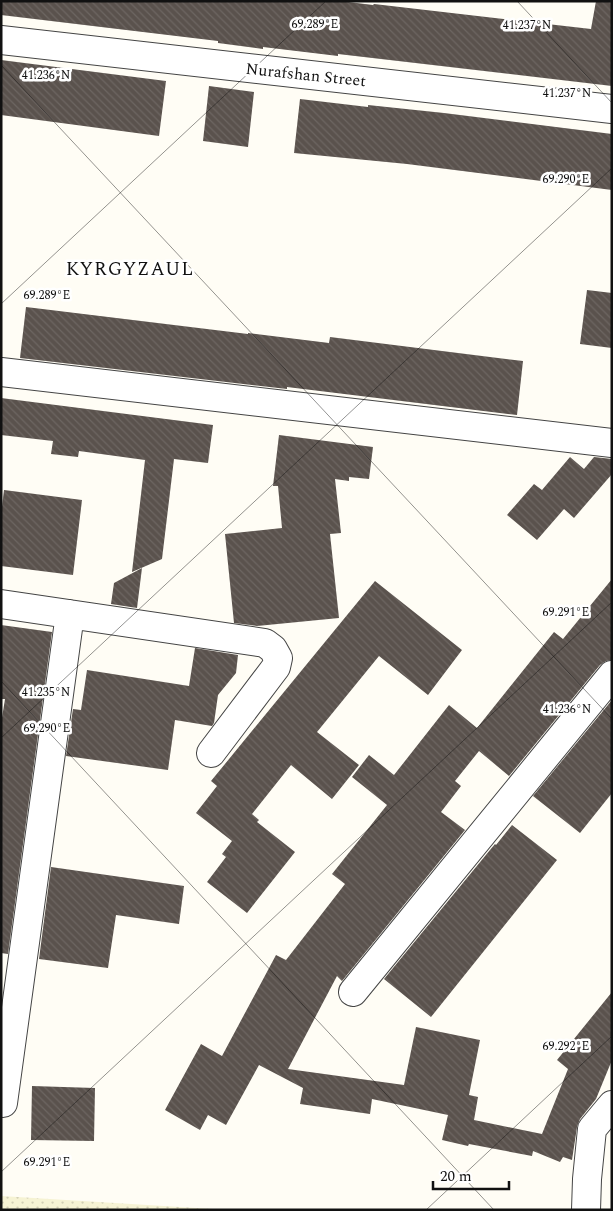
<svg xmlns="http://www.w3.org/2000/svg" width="613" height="1211" viewBox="0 0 613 1211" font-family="Spectral,serif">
  <defs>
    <pattern id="farmland-dots" width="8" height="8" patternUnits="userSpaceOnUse" patternTransform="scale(1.25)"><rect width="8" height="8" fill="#f6f3d4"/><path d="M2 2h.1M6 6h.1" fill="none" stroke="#d2cfb5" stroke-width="1.8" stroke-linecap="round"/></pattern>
    <pattern id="building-back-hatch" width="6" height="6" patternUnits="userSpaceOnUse" patternTransform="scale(1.25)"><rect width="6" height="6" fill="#5a524d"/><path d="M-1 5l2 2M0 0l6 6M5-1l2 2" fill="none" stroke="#6d6662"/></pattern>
  </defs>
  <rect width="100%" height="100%" fill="#fffdf5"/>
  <path fill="url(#farmland-dots)" d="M 1,1196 L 229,1210 L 1,1210 Z"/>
  <path fill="url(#building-back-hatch)" d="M 1,1 L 340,1 L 373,5 L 374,4 L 591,29 L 596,1 L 612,1 L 612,86 L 338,54 L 338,56 L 263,47 L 263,49 L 218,43 L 218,41 L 1,15 Z
    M 1,60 L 166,81 L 159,136 L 1,115 Z
    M 209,86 L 254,92 L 248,147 L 203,141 Z
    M 300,99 L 368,107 L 368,105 L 444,113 L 612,134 L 612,190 L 407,164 L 294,153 Z
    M 587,290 L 612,293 L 612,348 L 580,344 Z
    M 26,307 L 248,334 L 248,333 L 329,343 L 330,337 L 523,361 L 517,415 L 287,387 L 287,389 L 20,358 Z
    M 1,398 L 213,425 L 208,463 L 174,459 L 162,559 L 132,572 L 145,460 L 79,451 L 78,457 L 51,454 L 53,441 L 1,435 Z
    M 279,435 L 373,447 L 369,479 L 349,477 L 349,481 L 335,479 L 341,533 L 330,534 L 339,618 L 257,626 L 234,623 L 225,534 L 282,528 L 278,486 L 273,486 Z
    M 570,457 L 584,469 L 594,457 L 612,459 L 612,474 L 574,518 L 564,509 L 537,540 L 507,515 L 534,484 L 542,490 Z
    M 4,490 L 82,500 L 73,575 L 1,566 L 1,515 Z
    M 142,568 L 137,608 L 111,604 L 114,583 Z
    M 612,579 L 612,660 L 606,661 L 600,665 L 509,776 L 479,751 L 455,781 L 461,786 L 441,812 L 465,830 L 342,981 L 337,976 L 288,1069 L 404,1085 L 416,1027 L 480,1040 L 469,1095 L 478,1097 L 474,1120 L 542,1134 L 568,1069 L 557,1060 L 612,992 L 612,1060 L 596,1099 L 580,1119 L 577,1127 L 572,1160 L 563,1157 L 560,1162 L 533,1151 L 532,1156 L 469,1144 L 468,1146 L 442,1140 L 448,1115 L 372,1099 L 370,1114 L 300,1104 L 303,1088 L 259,1065 L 226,1125 L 208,1115 L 200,1130 L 165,1110 L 201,1044 L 222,1056 L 276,955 L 286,960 L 345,884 L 332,874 L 387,805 L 352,777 L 369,755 L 394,775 L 449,705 L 477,728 L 554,632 L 563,639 Z
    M 375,581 L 462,650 L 428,695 L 379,656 L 317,732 L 359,765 L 332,799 L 291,765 L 252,814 L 259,820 L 257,822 L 295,852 L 247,913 L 207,882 L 226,857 L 222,854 L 232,841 L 196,813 L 217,786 L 211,781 Z
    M 1,625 L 52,632 L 8,954 L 1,953 L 1,724 L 5,699 L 1,699 Z
    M 195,648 L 238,655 L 236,673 L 218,695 L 214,723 L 212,726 L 175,720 L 168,770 L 66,756 L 73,709 L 81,710 L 87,670 L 189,686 Z
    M 612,700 L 612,793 L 580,833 L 533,796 Z
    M 512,825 L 557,860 L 431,1017 L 384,979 L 490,850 L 495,844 L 496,845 Z
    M 51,867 L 184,886 L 179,924 L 116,915 L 108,968 L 39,959 Z
    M 32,1086 L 95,1088 L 94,1141 L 31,1140 Z"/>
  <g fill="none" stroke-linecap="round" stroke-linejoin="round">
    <defs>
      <path id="minor" d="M 1,40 L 612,109
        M 1,372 L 612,443
        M 1,604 L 265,643 L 273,649 L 278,658 L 276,667 L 211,753
        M 353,992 L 612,675
        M 3,1103 L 70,614
        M 586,1210 L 587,1179 L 592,1129 L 612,1105"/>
    </defs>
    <use href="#minor" stroke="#444" stroke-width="30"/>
    <use href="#minor" stroke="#fff" stroke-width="28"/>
  </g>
  <path fill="none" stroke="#111" stroke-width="1" stroke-opacity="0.45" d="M 517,1 L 612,103M 1,65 L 612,719M 1,304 L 326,1M 1,681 L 494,1210M 1,738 L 612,168M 1,1172 L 612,602M 426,1210 L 612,1036"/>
  <g text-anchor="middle" stroke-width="5" stroke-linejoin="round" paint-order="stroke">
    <g font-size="16" fill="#111" stroke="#fff">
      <text transform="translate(306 74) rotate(6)" y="6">Nurafshan Street</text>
    </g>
    <g font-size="19" letter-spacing="1" fill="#111" stroke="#fff">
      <text x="130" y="275">KYRGYZAUL</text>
    </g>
  </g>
  <g font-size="12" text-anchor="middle" fill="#111" stroke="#fff" stroke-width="5" stroke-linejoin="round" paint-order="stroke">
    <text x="315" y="28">69.289°E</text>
    <text x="527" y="29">41.237°N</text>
    <text x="46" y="79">41.236°N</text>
    <text x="567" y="97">41.237°N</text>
    <text x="566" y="183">69.290°E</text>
    <text x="47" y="299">69.289°E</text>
    <text x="566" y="616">69.291°E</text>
    <text x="46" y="696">41.235°N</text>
    <text x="567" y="713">41.236°N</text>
    <text x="47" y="732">69.290°E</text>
    <text x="566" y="1050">69.292°E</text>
    <text x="47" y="1166">69.291°E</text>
  </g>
  <rect width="613" height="1211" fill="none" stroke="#111111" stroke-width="5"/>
  <path d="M433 1181v8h76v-8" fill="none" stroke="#111111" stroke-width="2.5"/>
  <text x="440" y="1181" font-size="15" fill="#111111" stroke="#ffffff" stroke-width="4" paint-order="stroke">20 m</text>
</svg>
